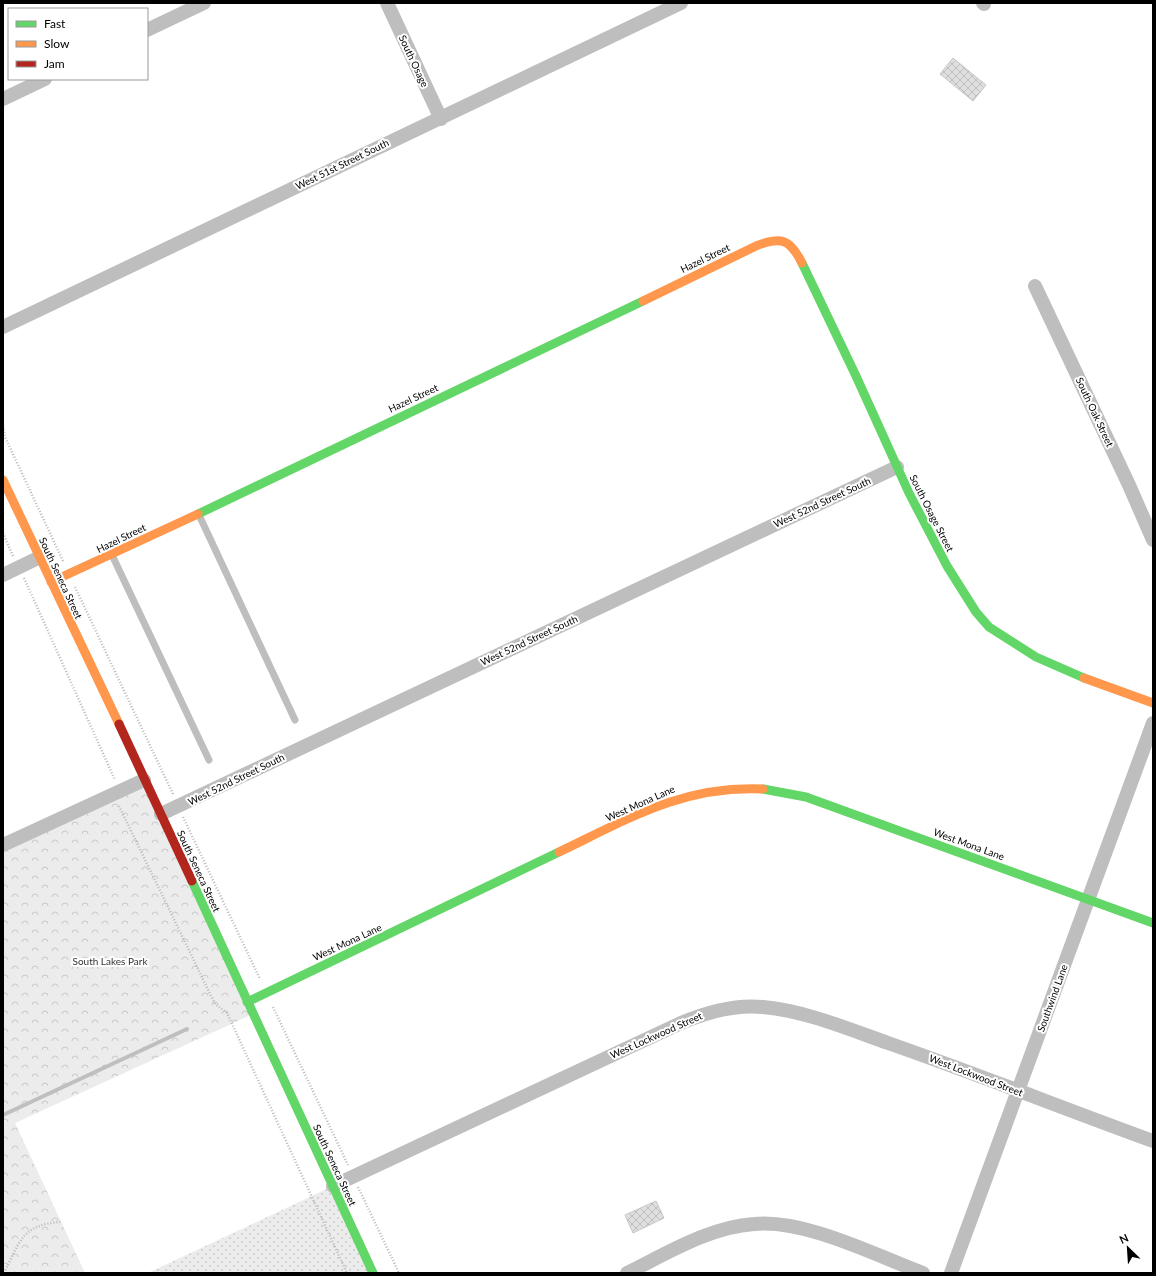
<svg xmlns="http://www.w3.org/2000/svg" width="1156" height="1276" viewBox="0 0 1156 1276" font-family="Lato,sans-serif">
  <defs>
    <pattern id="grass-dots" width="8" height="8" patternUnits="userSpaceOnUse"><rect width="8" height="8" fill="#ececec"/><path d="M2 2h.1M6 6h.1" fill="none" stroke="#c9c9c9" stroke-width="1.8" stroke-linecap="round"/></pattern>
    <pattern id="park-crowns" width="20" height="18" patternUnits="userSpaceOnUse"><rect width="20" height="18" fill="#ececec"/><path d="M2 6a3 3 0 1 1 6 0M12 15a3 3 0 1 1 6 0" fill="none" stroke="#c9c9c9"/></pattern>
    <pattern id="building-cross-hatch" width="8" height="8" patternUnits="userSpaceOnUse"><rect width="8" height="8" fill="#dfdfdf"/><path d="M0 0l8 8M0 8l8-8" fill="none" stroke="#bebebe"/></pattern>
  </defs>
  <rect width="100%" height="100%" fill="#fff"/>
  <path fill="url(#grass-dots)" d="M 333,1186 L 373,1273 L 148,1273 Z"/>
  <path fill="url(#park-crowns)" d="M 144,780 L 253,1014 L 15,1123 L 85,1273 L 3,1273 L 3,845 Z"/>
  <g fill="none" stroke-linecap="round" stroke-linejoin="round">
    <path stroke="#bfbfbf" stroke-width="4" d="M 3,1115 L 187,1029"/>
  </g>
  <path fill="url(#building-cross-hatch)" stroke="#c7c7c7" d="M 953,58 L 986,85 L 973,101 L 940,74 Z
    M 656,1201 L 664,1218 L 633,1233 L 625,1215 Z"/>
  <g fill="none" stroke-linecap="round" stroke-linejoin="round">
    <path stroke="#b9b9b9" stroke-width="2.5" stroke-dasharray="1 2" stroke-linecap="butt" d="M 3,426 L 5,437 L 63,561
      M 3,533 L 13,556
      M 24,578 L 115,780
      M 75,587 L 173,794
      M 119,806 L 215,1004 L 227,1013 L 347,1273
      M 183,817 L 260,979
      M 273,1007 L 348,1165
      M 358,1187 L 399,1273
      M 4,1273 C 19,1243 22,1224 61,1222"/>
    <path stroke="#bebebe" stroke-width="7" d="M 199,515 L 295,720
      M 112,555 L 209,760"/>
    <path stroke="#bebebe" stroke-width="14" d="M 387,3 L 441,119
      M 983,3 L 984,4
      M 147,30 L 204,3
      M 3,99 L 45,79
      M 1035,286 L 1129,485 L 1153,540
      M 3,327 L 681,3
      M 3,575 L 40,557
      M 161,814 L 897,467
      M 3,845 L 144,780
      M 333,1186 L 681,1023 C 707,1012 735,1004 763,1007 C 806,1011 848,1029 888,1043 C 977,1074 1065,1109 1153,1141
      M 627,1273 C 666,1254 709,1227 754,1224 C 805,1219 875,1255 923,1273
      M 951,1273 L 1153,723"/>
    <path stroke="#63d668" stroke-width="9" d="M 802,263 L 856,376 L 909,493 L 947,566 L 976,612 L 989,627 L 1036,657 L 1084,678
      M 198,514 L 643,301
      M 763,789 L 806,797 L 1153,923
      M 192,881 L 373,1273
      M 247,1002 L 559,852"/>
    <path stroke="#ff974d" stroke-width="9" d="M 643,301 L 756,246 C 781,236 790,239 802,263
      M 3,480 L 119,724
      M 51,582 L 198,514
      M 1084,678 L 1153,703
      M 559,852 C 628,819 683,785 763,789"/>
    <path stroke="#b3261e" stroke-width="9" d="M 119,724 L 192,881"/>
  </g>
  <g text-anchor="middle" stroke-width="4" stroke-linejoin="round" paint-order="stroke">
    <g font-size="10" fill="#000" stroke="#fff">
      <text transform="translate(414 61) rotate(65)" y="4">South Osage</text>
      <text transform="translate(342 164) rotate(-26)" y="4">West 51st Street South</text>
      <text transform="translate(705 258) rotate(-26)" y="4">Hazel Street</text>
      <text transform="translate(413 398) rotate(-25)" y="4">Hazel Street</text>
      <text transform="translate(1095 412) rotate(65)" y="4">South Oak Street</text>
      <text transform="translate(822 502) rotate(-25)" y="4">West 52nd Street South</text>
      <text transform="translate(932 513) rotate(63)" y="4">South Osage Street</text>
      <text transform="translate(121 538) rotate(-26)" y="4">Hazel Street</text>
      <text transform="translate(61 578) rotate(65)" y="4">South Seneca Street</text>
      <text transform="translate(529 640) rotate(-25)" y="4">West 52nd Street South</text>
      <text transform="translate(236 779) rotate(-26)" y="4">West 52nd Street South</text>
      <text transform="translate(640 803) rotate(-24)" y="4">West Mona Lane</text>
      <text transform="translate(969 844) rotate(20)" y="4">West Mona Lane</text>
      <text transform="translate(199 871) rotate(65)" y="4">South Seneca Street</text>
      <text transform="translate(347 942) rotate(-25)" y="4">West Mona Lane</text>
      <text transform="translate(1052 998) rotate(-70)" y="4">Southwind Lane</text>
      <text transform="translate(656 1035) rotate(-24)" y="4">West Lockwood Street</text>
      <text transform="translate(976 1075) rotate(21)" y="4">West Lockwood Street</text>
      <text transform="translate(335 1165) rotate(65)" y="4">South Seneca Street</text>
    </g>
    <g font-size="10" fill="#333" stroke="#fff">
      <text x="110" y="965">South Lakes Park</text>
    </g>
  </g>
  <rect width="1156" height="1276" fill="none" stroke="#000000" stroke-width="8"/>
  <rect x="8" y="8" width="140" height="72" fill="#ffffff" stroke="#999999"/>
  <rect x="16" y="21" width="20" height="6" fill="#63d668" stroke="#999999"/>
  <text x="44" y="28" font-size="12" fill="#000000">Fast</text>
  <rect x="16" y="41" width="20" height="6" fill="#ff974d" stroke="#999999"/>
  <text x="44" y="48" font-size="12" fill="#000000">Slow</text>
  <rect x="16" y="61" width="20" height="6" fill="#b3261e" stroke="#999999"/>
  <text x="44" y="68" font-size="12" fill="#000000">Jam</text>
  <g transform="translate(1128 1248) rotate(335)" stroke="#ffffff" stroke-width="3" paint-order="stroke">
  <path d="M0-3L7 15L0 10L-7 15Z" fill="#000000"/>
  <text y="-6" font-size="11" font-weight="bold" text-anchor="middle" fill="#000000">N</text>
  </g>
</svg>
